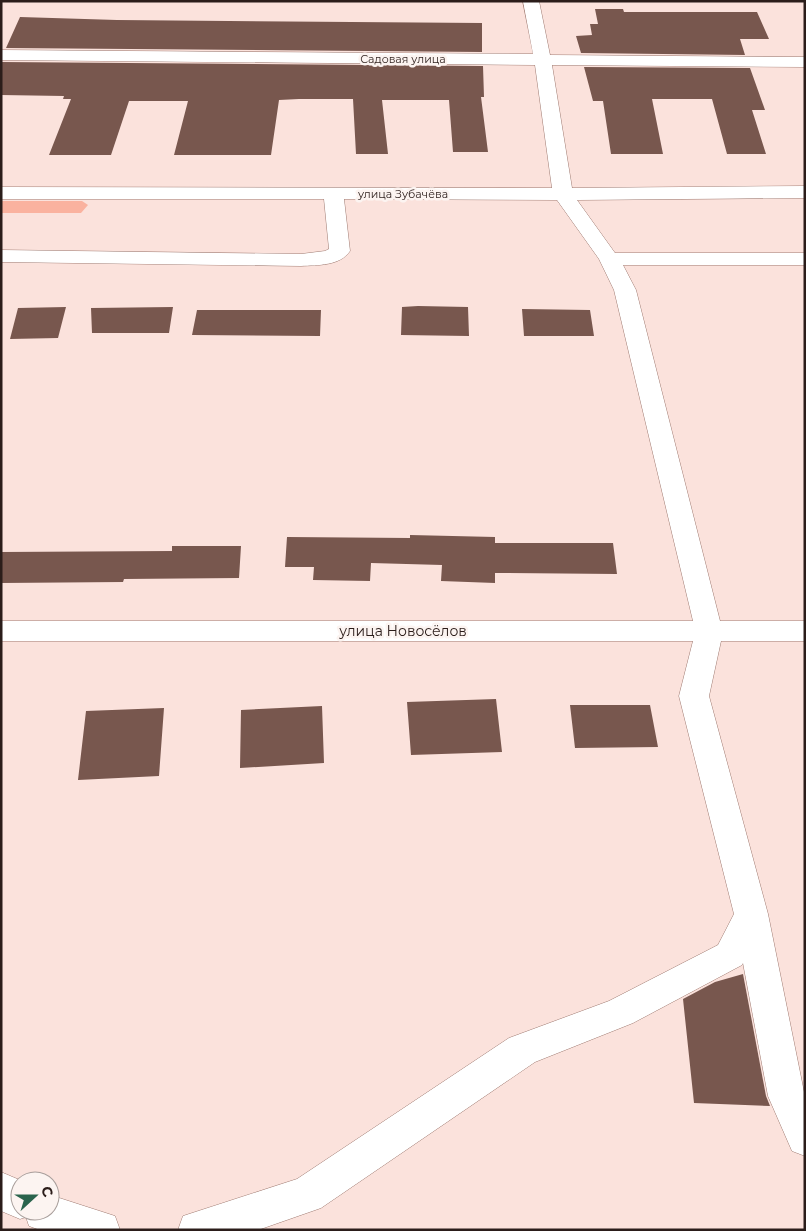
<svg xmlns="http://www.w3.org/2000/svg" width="806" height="1231" viewBox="0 0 806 1231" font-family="Montserrat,sans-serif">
  <rect width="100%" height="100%" fill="#fbe2dc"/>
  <path fill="#fab29f" d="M 1,201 L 82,201 L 88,205 L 81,213 L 1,213 Z"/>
  <path fill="#78574e" d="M 595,9 L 623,9 L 624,12 L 757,12 L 769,39 L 740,39 L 745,55 L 581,53 L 576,36 L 592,35 L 590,24 L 598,24 Z
    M 20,17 L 117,20 L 482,23 L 482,52 L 6,48 Z
    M 1,62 L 483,66 L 484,97 L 481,97 L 488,152 L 453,152 L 449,100 L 382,100 L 388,154 L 356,154 L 353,99 L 299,99 L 279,100 L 271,155 L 174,155 L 188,101 L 129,101 L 111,155 L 49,155 L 71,99 L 63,99 L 64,96 L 1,95 Z
    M 584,67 L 750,68 L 765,110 L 752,110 L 766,154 L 727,154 L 712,99 L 652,99 L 663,154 L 611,154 L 603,101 L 593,101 Z
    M 418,306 L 468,307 L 469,336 L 401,335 L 402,307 Z
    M 66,307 L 58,338 L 10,339 L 18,308 Z
    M 173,307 L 169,333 L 92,333 L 91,308 Z
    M 522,309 L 590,310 L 594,336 L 524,336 Z
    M 197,310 L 321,310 L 320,336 L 192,335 Z
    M 410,535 L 495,537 L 495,543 L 613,543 L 617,574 L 495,573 L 495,583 L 441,581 L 442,565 L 371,563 L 370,581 L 313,580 L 314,567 L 285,567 L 287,537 L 410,538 Z
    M 172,546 L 241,546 L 239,578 L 124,579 L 123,582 L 1,583 L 1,552 L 172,551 Z
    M 496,699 L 502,752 L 411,755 L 407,702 Z
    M 570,705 L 650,705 L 658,747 L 575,748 Z
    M 322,706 L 324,763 L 240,768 L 241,710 Z
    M 164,708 L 159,776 L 78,780 L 86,711 Z
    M 743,974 L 766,1096 L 770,1106 L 694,1103 L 683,999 L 715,982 Z"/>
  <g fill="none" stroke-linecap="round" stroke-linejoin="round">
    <defs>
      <path id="minor" d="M 523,1 L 539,1 L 550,55 L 805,57 L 805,67 L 552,65 L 572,188 L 805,186 L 805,198 L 577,200 L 615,253 L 805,253 L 805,265 L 623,265 L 636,290 L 720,621 L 805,621 L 805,641 L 721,641 L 709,696 L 768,914 L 805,1097 L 805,1156 L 792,1151 L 768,1096 L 743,963 L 742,965 L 633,1023 L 535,1062 L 321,1208 L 258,1230 L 178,1230 L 183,1216 L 297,1179 L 509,1038 L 609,1001 L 718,945 L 734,914 L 679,696 L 693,641 L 1,641 L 1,621 L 693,621 L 614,290 L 599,259 L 557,200 L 344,199 L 350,251 C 340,266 318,265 301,266 L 1,262 L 1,250 L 301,254 L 325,251 L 329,249 L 324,199 L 1,199 L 1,187 L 552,188 L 535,65 L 1,60 L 1,50 L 533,54 Z
        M 1,1172 L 22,1181 L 20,1181 L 20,1211 L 50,1211 L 50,1195 L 115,1216 L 120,1230 L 40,1230 L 29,1226 L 26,1217 L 20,1219 L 1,1211 Z"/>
    </defs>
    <use href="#minor" stroke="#9f7b72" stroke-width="1"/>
    <use href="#minor" fill="#fff" fill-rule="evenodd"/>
  </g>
  <g text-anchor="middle" stroke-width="5" stroke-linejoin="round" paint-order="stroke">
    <g font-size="11" fill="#2b1d1a" stroke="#fcf4f1">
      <text x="403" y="63">Садовая улица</text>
      <text x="403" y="198">улица Зубачёва</text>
    </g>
    <g font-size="14" fill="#2b1d1a" stroke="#fcf4f1">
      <text x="403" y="636">улица Новосёлов</text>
    </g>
  </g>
  <rect width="806" height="1231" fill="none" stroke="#2b1d1a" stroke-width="5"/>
  <g transform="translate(35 1196) rotate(69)"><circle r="24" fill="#fcf4f1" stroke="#a89e9b"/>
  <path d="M0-4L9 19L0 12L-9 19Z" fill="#2a644d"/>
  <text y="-8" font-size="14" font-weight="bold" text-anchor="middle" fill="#2b1d1a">С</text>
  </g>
</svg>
